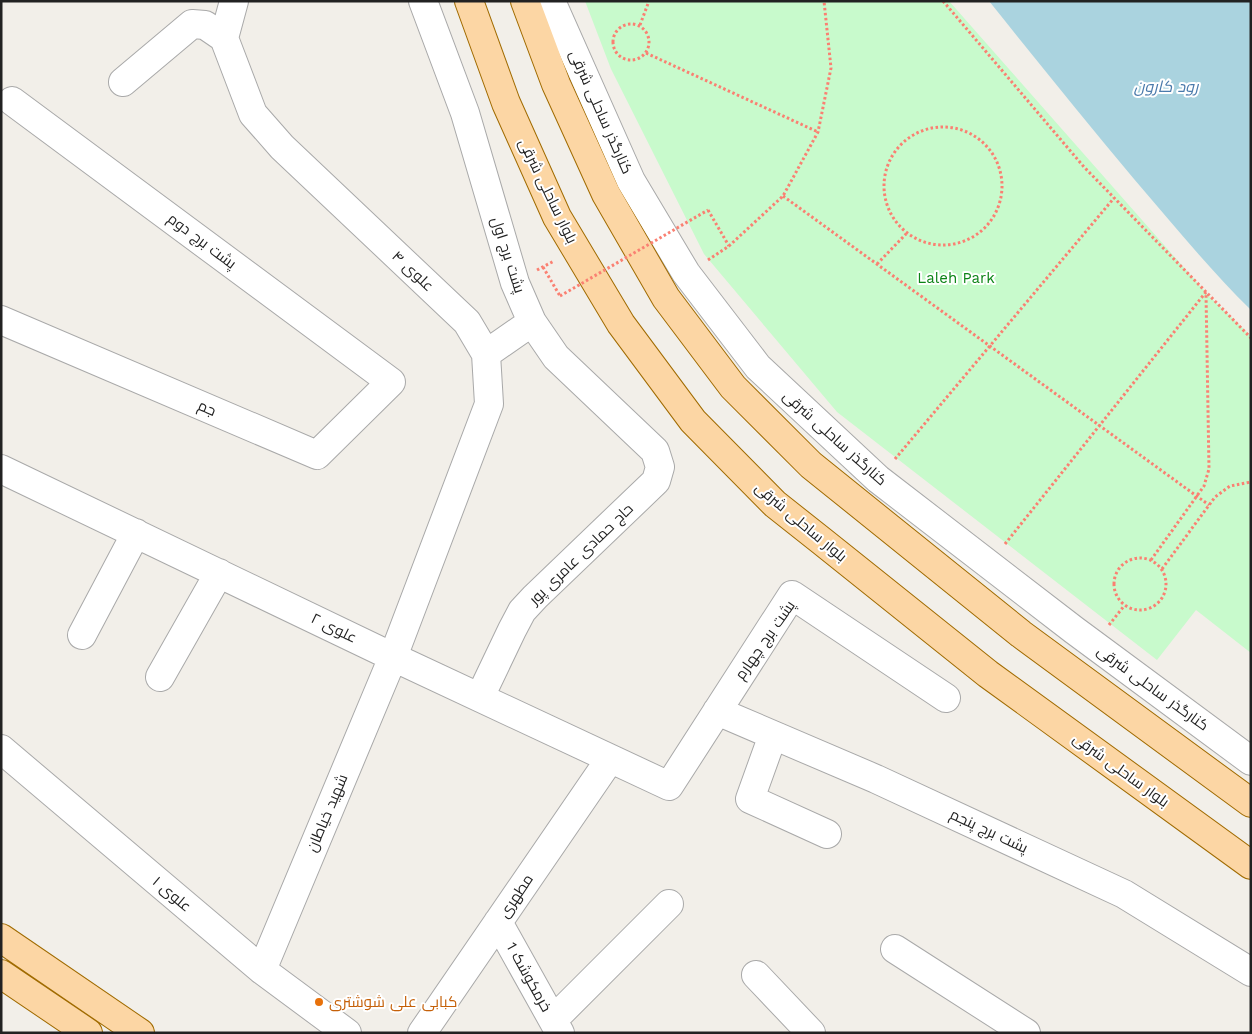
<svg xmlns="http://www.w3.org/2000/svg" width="1252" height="1034" viewBox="0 0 1252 1034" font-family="'Work Sans',Cairo,sans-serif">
  <rect width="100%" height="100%" fill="#f2efe9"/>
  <path fill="#c8facc" d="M 585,1 L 949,1 L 1209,296 L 1251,336 L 1251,653 L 1196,610 L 1157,660 L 837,412 L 704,254 L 611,69 Z"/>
  <path fill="#aad3df" d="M 989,1 L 1251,1 L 1251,310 C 1209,269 1172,223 1134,179 C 1085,120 1037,61 989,1 Z"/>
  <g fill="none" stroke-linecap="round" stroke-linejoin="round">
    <defs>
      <path id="minor" d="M 423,1 L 465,113 L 515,283 L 532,322 L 556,357 L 655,451 L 660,467 L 656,481 L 535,597 L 522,611 L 512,630 L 480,697
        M 551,1 L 631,181 L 686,273 L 758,367 L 878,479 L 1074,630 L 1251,761
        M 224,38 L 234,1
        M 123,82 L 192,24 L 205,25 L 224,38 L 253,114 L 282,147 L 467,322 L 486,354 L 489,404 L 393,657 L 262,970
        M 1,320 L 317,455 L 391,382 L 12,101
        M 486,354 L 532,322
        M 1,469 L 393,657 L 669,786 L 792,595 L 946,698
        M 82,635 L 136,533
        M 160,677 L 219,573
        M 717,711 L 876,779 L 1124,894 L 1251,972
        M 773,735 L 750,799 L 827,834
        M 1,749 L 262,970 L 347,1033
        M 498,922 L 560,1033
        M 895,949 L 1026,1033
        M 756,975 L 811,1033
        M 553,1020 L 669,904
        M 422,1033 L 610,759"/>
      <path id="major" d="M 469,1 L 506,103 L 557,217 L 621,324 L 693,421 L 775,504 L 823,542 L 988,674 L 1251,865
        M 525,1 L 556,84 L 606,194 L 666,298 L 733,387 L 811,465 L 1021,634 L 1251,803
        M 1,938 L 140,1033
        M 1,974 L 88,1033"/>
    </defs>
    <use href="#minor" stroke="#a9a9a9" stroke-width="30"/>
    <use href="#major" stroke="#a06b00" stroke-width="30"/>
    <path stroke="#fa8072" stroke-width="3" stroke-dasharray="2.5 2.5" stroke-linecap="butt" d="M 943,1 L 1084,167 L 1251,338
      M613 42a18 18 0 1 1 36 0a18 18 0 1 1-36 0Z
      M 640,25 L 649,1
      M 646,53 L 818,132
      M884 186a59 59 0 1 1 118 0a59 59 0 1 1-118 0Z
      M 783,196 L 1209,505
      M 708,210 L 729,246
      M 708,260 L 729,246 L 783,196 L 818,132 L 831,68 L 824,1
      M 877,264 L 906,234
      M 543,267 L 560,296
      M 537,270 L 554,261
      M 895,459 L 1114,198
      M 1005,544 L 1206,292
      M1114 584a26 26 0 1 1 52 0a26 26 0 1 1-52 0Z
      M 1151,560 L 1204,486 L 1209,469 L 1206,293
      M 1162,569 L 1215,497 L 1230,486 L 1251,482
      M 1109,625 L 1124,606"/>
    <use href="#minor" stroke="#fff" stroke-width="28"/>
    <use href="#major" stroke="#fcd6a4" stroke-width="28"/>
    <path stroke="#fa8072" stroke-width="3" stroke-dasharray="2.5 2.5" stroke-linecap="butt" d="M 560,296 L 708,210"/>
  </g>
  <circle fill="#e8710a" stroke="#fff" stroke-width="2" cx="319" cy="1002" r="5"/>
  <g text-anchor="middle" stroke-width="4" stroke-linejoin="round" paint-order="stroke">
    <g font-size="15" fill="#222" stroke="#fff">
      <text transform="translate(601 112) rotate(66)" y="5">کنارگذر ساحلی شرقی</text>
      <text transform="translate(548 191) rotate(64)" y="5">بلوار ساحلی شرقی</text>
      <text transform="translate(202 241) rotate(37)" y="5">پشت برج دوم</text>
      <text transform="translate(508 255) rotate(72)" y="5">پشت برج اول</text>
      <text transform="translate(413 271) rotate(43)" y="5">علوی ۴</text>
      <text transform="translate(207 408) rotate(23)" y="5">جم</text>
      <text transform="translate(835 438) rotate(42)" y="5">کنارگذر ساحلی شرقی</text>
      <text transform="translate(801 522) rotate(40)" y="5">بلوار ساحلی شرقی</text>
      <text transform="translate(581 554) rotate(-44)" y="5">حاج حمادی عامری پور</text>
      <text transform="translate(334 628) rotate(26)" y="5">علوی ۲</text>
      <text transform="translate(765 640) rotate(-55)" y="5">پشت برج چهارم</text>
      <text transform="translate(1153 688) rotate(36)" y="5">کنارگذر ساحلی شرقی</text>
      <text transform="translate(1121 770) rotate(36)" y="5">بلوار ساحلی شرقی</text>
      <text transform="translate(327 813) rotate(-67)" y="5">شهید خیاطان</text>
      <text transform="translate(989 831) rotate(25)" y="5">پشت برج پنجم</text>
      <text transform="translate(172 894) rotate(40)" y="5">علوی ۱</text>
      <text transform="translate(516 896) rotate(-56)" y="5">مطهری</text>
      <text transform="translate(529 977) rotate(61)" y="5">خرمکوشک 1</text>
    </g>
    <g font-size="15" fill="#0c8416" stroke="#fff">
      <text x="956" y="283">Laleh Park</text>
    </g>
    <g font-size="15" fill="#c56008" stroke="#fff" text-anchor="start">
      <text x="329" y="1007">کبابی علی شوشتری</text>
    </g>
    <g font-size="16" font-style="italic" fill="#4a7aab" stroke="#fff">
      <text x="1166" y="92">رود کارون</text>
    </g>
  </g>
  <rect width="1252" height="1034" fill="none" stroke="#222222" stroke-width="5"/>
</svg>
